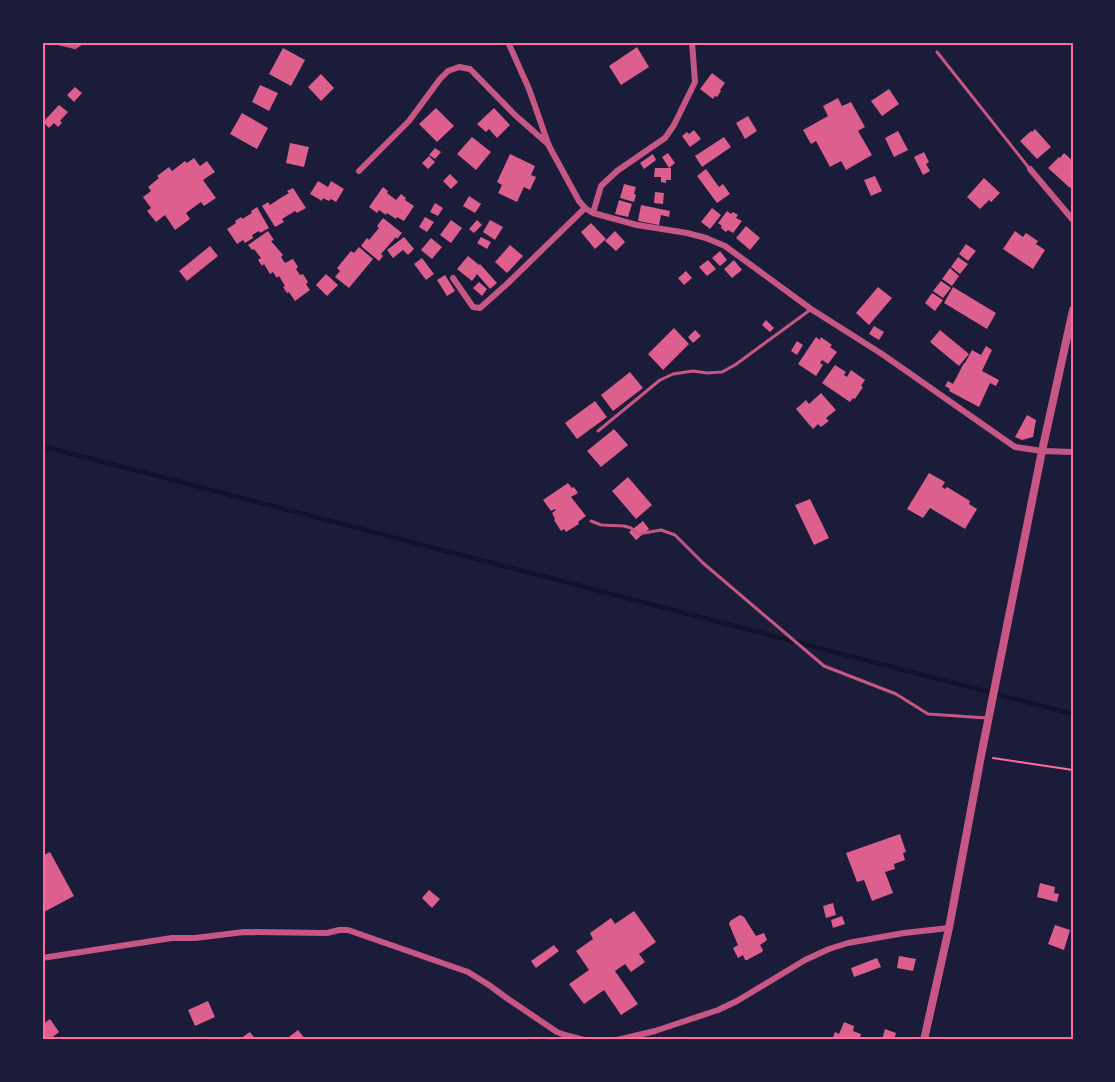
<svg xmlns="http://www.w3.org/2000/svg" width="1115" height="1082" viewBox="0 0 1115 1082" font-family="Literata,serif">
  <rect width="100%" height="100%" fill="#1b1b3a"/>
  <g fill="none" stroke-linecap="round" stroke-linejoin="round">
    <path stroke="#12122b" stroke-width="4.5" d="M 42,446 L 1073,714"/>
  </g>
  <path fill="#dd5f8e" d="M 637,47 L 649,67 L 621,85 L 609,66 Z
    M 283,48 L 305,60 L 291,86 L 269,74 Z
    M 712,73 L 725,83 L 720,90 L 721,91 L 717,97 L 715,96 L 713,99 L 700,89 Z
    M 321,74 L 334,88 L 321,101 L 308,87 Z
    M 260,85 L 278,93 L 269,111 L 252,102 Z
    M 75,87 L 82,93 L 74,102 L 67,95 Z
    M 889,89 L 899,104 L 882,116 L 871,101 Z
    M 838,98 L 842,106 L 851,102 L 865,127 L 858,131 L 872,155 L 846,170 L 841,161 L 830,167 L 816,141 L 811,144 L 803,130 L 828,116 L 823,106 Z
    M 59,105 L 68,112 L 60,121 L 62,123 L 58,127 L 54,123 L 49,128 L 43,122 Z
    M 436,108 L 454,126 L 437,142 L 419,124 Z
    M 494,108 L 510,125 L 497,138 L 489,129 L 486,132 L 477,124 Z
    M 242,113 L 268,128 L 257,149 L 230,134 Z
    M 748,116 L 757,131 L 745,139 L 736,123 Z
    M 1035,129 L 1051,147 L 1037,159 L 1020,141 L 1031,131 L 1032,132 Z
    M 694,130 L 701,139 L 690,147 L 682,136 L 687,132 L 689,134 Z
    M 898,131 L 908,150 L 894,157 L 885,138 Z
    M 472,137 L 491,152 L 476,170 L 457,154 Z
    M 724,137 L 731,147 L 702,167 L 695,156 Z
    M 290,143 L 309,147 L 304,167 L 286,163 Z
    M 435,148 L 441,152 L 435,159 L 429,155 Z
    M 924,152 L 929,162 L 926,164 L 930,171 L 923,175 L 914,157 Z
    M 668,153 L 675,163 L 669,168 L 662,157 Z
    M 1064,153 L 1073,161 L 1073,184 L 1070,188 L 1048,168 L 1059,157 L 1060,158 Z
    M 510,154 L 535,166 L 531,175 L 536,177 L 530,190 L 524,187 L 517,202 L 498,193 L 502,185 L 497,182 Z
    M 653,154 L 656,160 L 644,169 L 640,163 Z
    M 429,156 L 435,162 L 428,169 L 422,163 Z
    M 194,158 L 200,166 L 207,161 L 215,172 L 203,180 L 216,198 L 204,206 L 201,202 L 186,213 L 190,219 L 175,230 L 165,215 L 156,222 L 147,211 L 151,208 L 143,197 L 151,191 L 148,187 L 159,178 L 157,176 L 169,167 L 172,171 L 185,161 L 187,163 Z
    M 655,168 L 671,168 L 671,180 L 666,180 L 666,183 L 661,182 L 661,177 L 654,177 Z
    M 706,169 L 719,187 L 723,184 L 730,194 L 717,203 L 697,176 Z
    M 450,174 L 458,182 L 451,189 L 443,181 Z
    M 875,176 L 882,191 L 871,196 L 864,180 Z
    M 984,178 L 1000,193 L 991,202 L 989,200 L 980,209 L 967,197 Z
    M 318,181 L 328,187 L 331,181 L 344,189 L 336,202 L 331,199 L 329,201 L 323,198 L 322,201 L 310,194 Z
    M 624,184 L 636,187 L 634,194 L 636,195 L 634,202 L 620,198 Z
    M 383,187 L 388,191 L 387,193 L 396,200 L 401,194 L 406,198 L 405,200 L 414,206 L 404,221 L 397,217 L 396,219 L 387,213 L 386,215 L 379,210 L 377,213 L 369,207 Z
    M 293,188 L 306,208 L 297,213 L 295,211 L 282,219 L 284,222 L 275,227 L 262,206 L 268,202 L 270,205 L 279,199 L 289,193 L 287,191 Z
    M 655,192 L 664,193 L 663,204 L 654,203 Z
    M 469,196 L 481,204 L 475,213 L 463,206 Z
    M 619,200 L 632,204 L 628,217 L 615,214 Z
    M 435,203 L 443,208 L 438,216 L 430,212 Z
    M 641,205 L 670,211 L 669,217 L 661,215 L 659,225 L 638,221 Z
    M 257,207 L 269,228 L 260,233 L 259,231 L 252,235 L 253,238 L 245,243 L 243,240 L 237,244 L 227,229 L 236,223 L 235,221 L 241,217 L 242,219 L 252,213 L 251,211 Z
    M 712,208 L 721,215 L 710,229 L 701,222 Z
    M 727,211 L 731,214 L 733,212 L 738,215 L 736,218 L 742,221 L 733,233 L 728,230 L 726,232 L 721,228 L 722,226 L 718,223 Z
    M 425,217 L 434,222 L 427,232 L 419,227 Z
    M 383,218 L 402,233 L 397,239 L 396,237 L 381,254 L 383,256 L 379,261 L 361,246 L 367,238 L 369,240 L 379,228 L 377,226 Z
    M 451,220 L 462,228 L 451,243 L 440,235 Z
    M 477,220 L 482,225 L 474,233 L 469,229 Z
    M 490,220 L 503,227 L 495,240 L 483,232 Z
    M 591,223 L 606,239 L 595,249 L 581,232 Z
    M 746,226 L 760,238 L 750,250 L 736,238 Z
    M 268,231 L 274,240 L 271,241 L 283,255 L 281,257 L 285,263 L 293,259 L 298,267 L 296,269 L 300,275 L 303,274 L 308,282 L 306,284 L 310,290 L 295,301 L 289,292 L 287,293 L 283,287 L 285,286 L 279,276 L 277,278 L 273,272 L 270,274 L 264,264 L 262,266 L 258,260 L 261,258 L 254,249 L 252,250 L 248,245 Z
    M 615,231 L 625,242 L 616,251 L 605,241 Z
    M 1015,231 L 1023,237 L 1026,233 L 1038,241 L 1036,244 L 1045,250 L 1033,269 L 1003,249 Z
    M 404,237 L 414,249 L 408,255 L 403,250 L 393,258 L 387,250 Z
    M 481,237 L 491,242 L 487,249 L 477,243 Z
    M 431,238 L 442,247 L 432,259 L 421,250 Z
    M 966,244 L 976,251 L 968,261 L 959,254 Z
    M 510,245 L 523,256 L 507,273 L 495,262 Z
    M 210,246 L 218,256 L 187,281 L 179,271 Z
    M 359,247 L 373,259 L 349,288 L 335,277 L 340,271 L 337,268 L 351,251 L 354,253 Z
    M 720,251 L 727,260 L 720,266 L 712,258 Z
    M 468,256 L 479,265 L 480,264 L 497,283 L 490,289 L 477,274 L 472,281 L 457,269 Z
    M 958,257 L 968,264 L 960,274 L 951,267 Z
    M 422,258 L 434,274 L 426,280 L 414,264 Z
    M 708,260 L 716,269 L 707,276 L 699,267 Z
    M 734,260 L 742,270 L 732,278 L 724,269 Z
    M 950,268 L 959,276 L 952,286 L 942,279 Z
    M 686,271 L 692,278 L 684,285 L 678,278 Z
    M 326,274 L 338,285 L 327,296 L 316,285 Z
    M 445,275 L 455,291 L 447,296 L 437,280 Z
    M 941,281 L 951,288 L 943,298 L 933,291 Z
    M 479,282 L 487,289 L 482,296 L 473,288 Z
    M 878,287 L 892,298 L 869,325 L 856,313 Z
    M 953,287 L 996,313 L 987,329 L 944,303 Z
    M 932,293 L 943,300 L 935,311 L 925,303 Z
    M 766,320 L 774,328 L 770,332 L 762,325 Z
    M 874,326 L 884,332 L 879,340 L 869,334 Z
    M 674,328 L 689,344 L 663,370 L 648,354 Z
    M 695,330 L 701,336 L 693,343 L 688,337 Z
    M 940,330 L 969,354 L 959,366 L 930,342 Z
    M 816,337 L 820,340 L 821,337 L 832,345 L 830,347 L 837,352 L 828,364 L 822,360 L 820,363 L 823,365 L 816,376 L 798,364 Z
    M 797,341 L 803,345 L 797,355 L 791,351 Z
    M 986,346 L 992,350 L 982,371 L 999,380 L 996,386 L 990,383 L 979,407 L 949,391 L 950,389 L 945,386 L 948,381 L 953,384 L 964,363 L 965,363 L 972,350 L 981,355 Z
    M 835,365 L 846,372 L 844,375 L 847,377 L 851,370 L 865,380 L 861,386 L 863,387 L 855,399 L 853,398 L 850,402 L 822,383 Z
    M 630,372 L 643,388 L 613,411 L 601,395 Z
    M 821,393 L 836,410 L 826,418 L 829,421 L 821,427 L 818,424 L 813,429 L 796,409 L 806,400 L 809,404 Z
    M 595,401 L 607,417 L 577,439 L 565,423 Z
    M 1027,415 L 1036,420 L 1033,437 L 1022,440 L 1015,437 Z
    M 614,429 L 628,445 L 601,467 L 587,451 Z
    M 929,473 L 945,482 L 942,487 L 945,489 L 947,487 L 970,501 L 969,504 L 977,509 L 965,529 L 930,508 L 923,518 L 907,509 Z
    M 628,477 L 652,505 L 636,519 L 612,491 Z
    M 568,483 L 572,488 L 574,487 L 578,493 L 571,497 L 586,516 L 578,522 L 579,524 L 566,532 L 564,529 L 561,531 L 554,520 L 555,519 L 552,513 L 556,510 L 555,509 L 551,511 L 543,500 Z
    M 810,499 L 829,538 L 814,545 L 795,505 Z
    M 643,521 L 649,529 L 636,540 L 629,532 Z
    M 900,834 L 906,852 L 903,853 L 905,860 L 894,864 L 895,869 L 885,872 L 893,893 L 872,901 L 864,880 L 857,882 L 846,853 Z
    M 50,852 L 74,896 L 44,912 L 42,909 L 42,856 Z
    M 1040,883 L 1055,887 L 1054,893 L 1059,894 L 1057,902 L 1037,897 Z
    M 429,890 L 440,899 L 432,908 L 422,898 Z
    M 833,903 L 836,915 L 826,918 L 823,906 Z
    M 634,911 L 656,942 L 639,954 L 645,962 L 631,972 L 625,964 L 615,971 L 638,1004 L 621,1015 L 604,990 L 584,1004 L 569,984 L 589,970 L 576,951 L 593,939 L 590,933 L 611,918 L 615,924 Z
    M 740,915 L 744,917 L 756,936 L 764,933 L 767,940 L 766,941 L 760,945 L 763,950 L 762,952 L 747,960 L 745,960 L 743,955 L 738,958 L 733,948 L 738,945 L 729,924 L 730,921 Z
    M 842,916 L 845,924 L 833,928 L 831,920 Z
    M 1055,925 L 1070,930 L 1064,950 L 1048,944 Z
    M 554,945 L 559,951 L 536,968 L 531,961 Z
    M 899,956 L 916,959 L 913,971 L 897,968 Z
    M 877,958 L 881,967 L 854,977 L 851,968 Z
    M 208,1001 L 215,1017 L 195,1026 L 188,1010 Z
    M 50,1019 L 59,1032 L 49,1040 L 44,1040 L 42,1037 L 42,1025 Z
    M 844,1022 L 854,1026 L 853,1031 L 861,1034 L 860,1038 L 864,1040 L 832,1040 L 835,1032 L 839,1034 Z
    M 885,1029 L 896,1033 L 894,1040 L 882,1040 Z
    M 298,1030 L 306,1040 L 285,1040 Z
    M 250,1032 L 256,1040 L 238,1040 Z"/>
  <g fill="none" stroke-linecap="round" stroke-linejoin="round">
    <path stroke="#ff6b9d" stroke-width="2" d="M 993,758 L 1073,770"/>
    <path stroke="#c65784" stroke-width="3" d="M 937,52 L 1029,168
      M 598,431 L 660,380 L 673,374 L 693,371 L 707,373 L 722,372 L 735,365 L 810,310
      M 591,521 L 601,525 L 624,526 L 631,528 L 638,534 L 661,530 L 675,535 L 703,563 L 824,666 L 896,694 L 928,714 L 987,718"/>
    <path stroke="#c65784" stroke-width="6" d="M 58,42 L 75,46 L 81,42
      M 508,42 L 529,89 L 549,146 L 579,201 L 585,208 L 593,213 L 637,225 L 687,233 L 706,238 L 725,246 L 811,309 L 882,354 L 1015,447 L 1042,451 L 1073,452
      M 1030,169 L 1073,220
      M 359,171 L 409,121 L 440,79 L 448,71 L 459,67 L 470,69 L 515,115 L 549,145
      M 593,213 L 601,186 L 617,171 L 665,138 L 674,125 L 695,82 L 692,42
      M 453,278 L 473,307 L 480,308 L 508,283 L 585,208
      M 42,958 L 172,938 L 195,938 L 244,932 L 327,933 L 339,930 L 348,930 L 468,972 L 489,985 L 508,999 L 557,1032 L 565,1035 L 584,1040
      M 617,1040 L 655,1031 L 718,1010 L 737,1001 L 805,960 L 829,949 L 848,943 L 904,933 L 949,928"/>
    <path stroke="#c65784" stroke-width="8" d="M 924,1040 L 949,928 L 981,756 L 1042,451 L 1073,310"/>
  </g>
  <rect width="1115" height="1082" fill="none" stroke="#1b1b3a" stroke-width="87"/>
  <rect x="44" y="44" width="1028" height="994" fill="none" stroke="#ff6b9d" stroke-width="2"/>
</svg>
